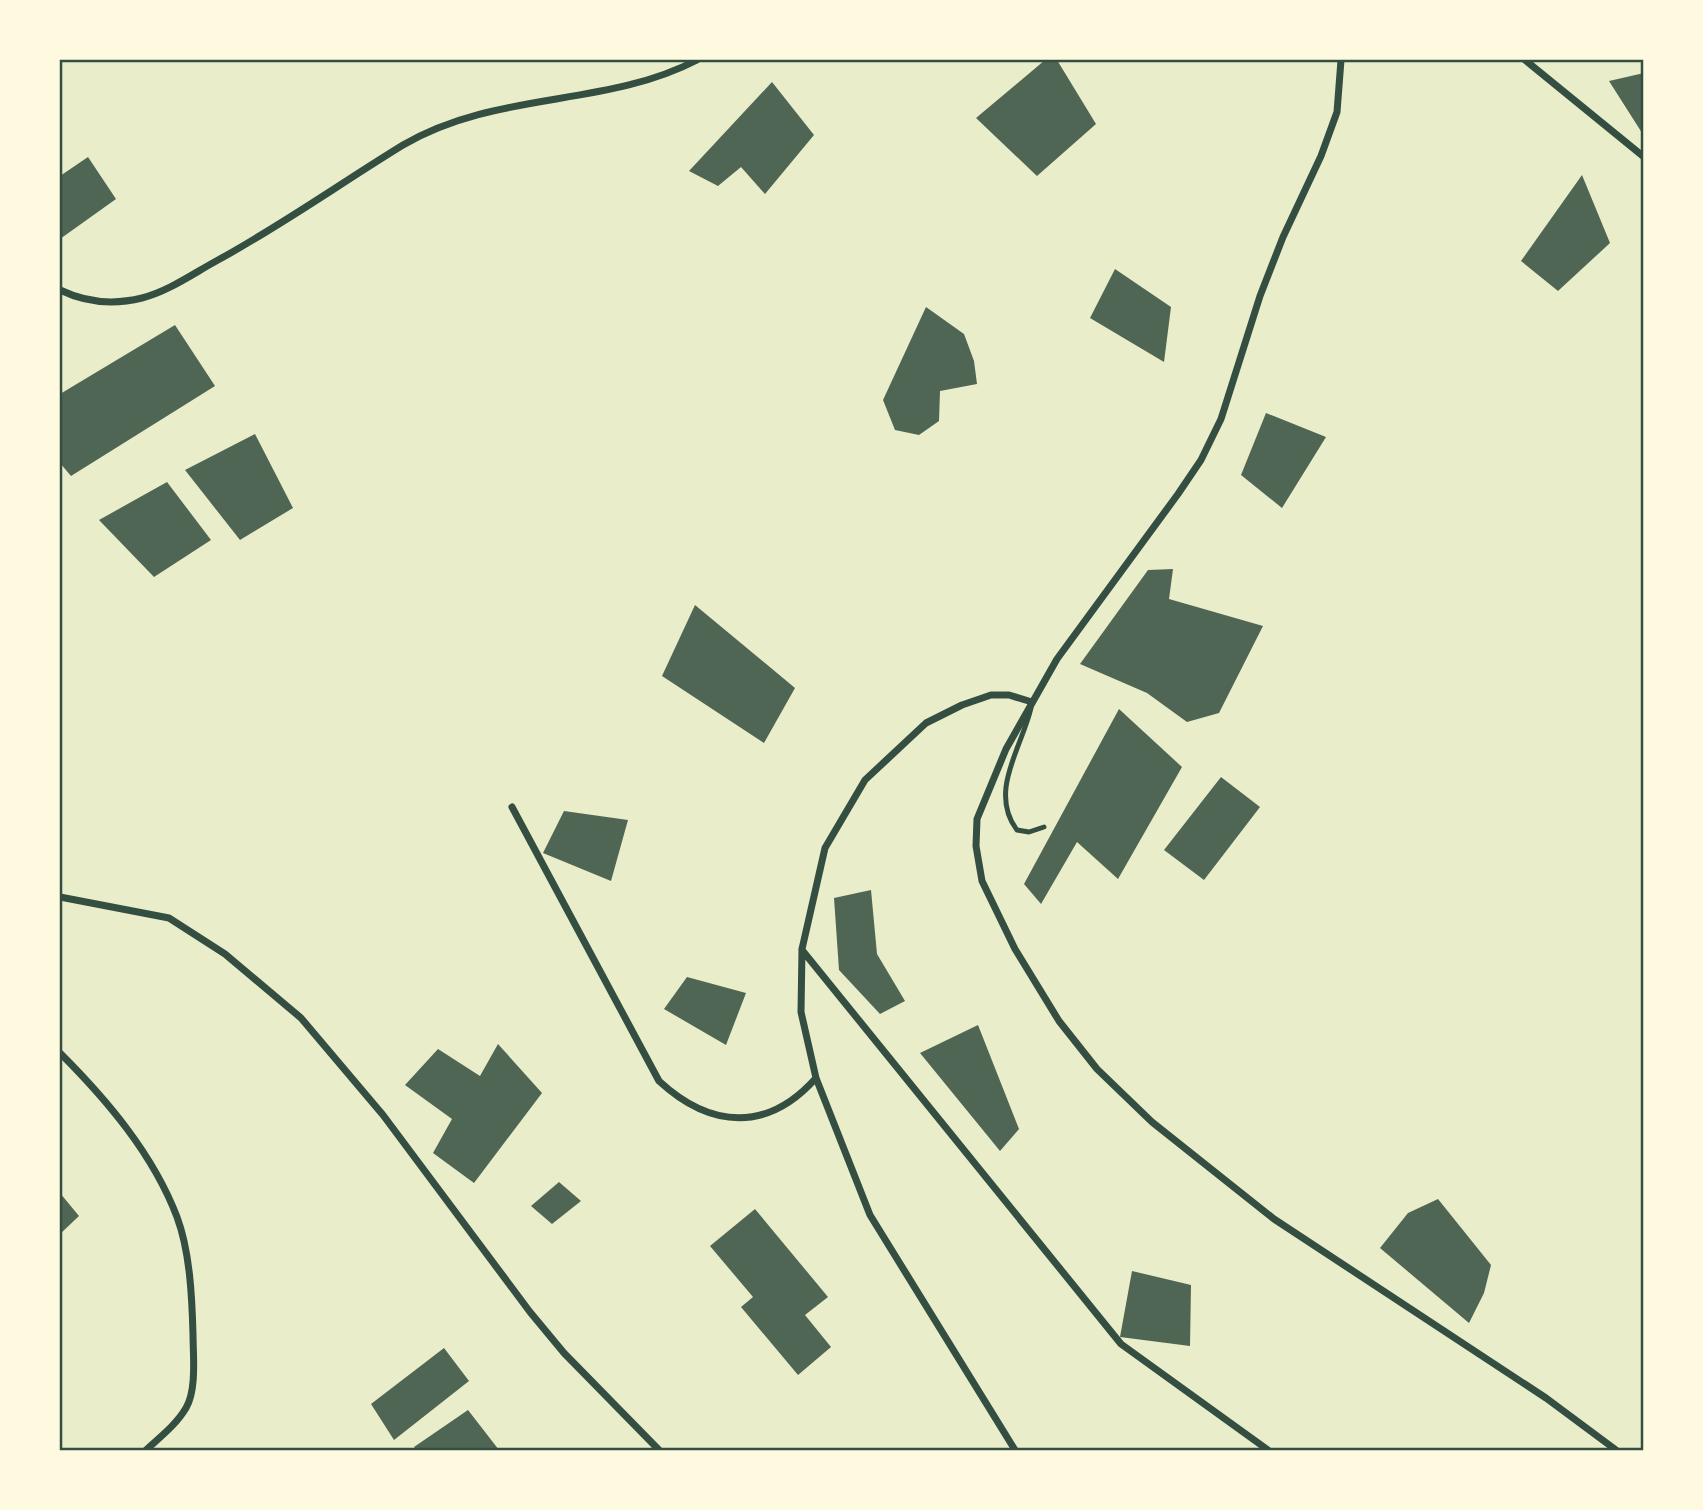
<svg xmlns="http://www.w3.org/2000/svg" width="1703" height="1510" viewBox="0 0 1703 1510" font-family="'Source Serif 4',serif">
  <rect width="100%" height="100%" fill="#e9edc9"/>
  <path fill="#4f6655" d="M 1045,60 L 1057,60 L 1096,124 L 1037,176 L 976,118 Z
    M 1644,73 L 1644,136 L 1609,81 Z
    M 772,82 L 814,135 L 765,194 L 741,167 L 718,186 L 689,171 Z
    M 88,157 L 116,199 L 60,239 L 60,176 Z
    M 1582,175 L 1610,243 L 1558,291 L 1521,261 Z
    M 1115,269 L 1171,307 L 1164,362 L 1090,318 Z
    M 926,307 L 964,334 L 974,361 L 977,384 L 940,391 L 939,421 L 919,435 L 895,430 L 883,400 Z
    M 175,325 L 215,386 L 71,476 L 60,463 L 60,394 Z
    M 1266,413 L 1326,437 L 1282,508 L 1241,475 Z
    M 255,434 L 293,508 L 240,540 L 185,470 Z
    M 167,482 L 211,540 L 154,577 L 99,520 Z
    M 1173,569 L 1169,599 L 1263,626 L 1219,713 L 1187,722 L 1147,693 L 1080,664 L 1148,570 Z
    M 695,605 L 795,688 L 764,743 L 662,676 Z
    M 1119,709 L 1182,767 L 1118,879 L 1077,842 L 1041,904 L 1024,884 Z
    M 1221,777 L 1260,807 L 1204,880 L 1164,850 Z
    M 564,811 L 628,820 L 611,881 L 543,853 Z
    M 871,890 L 877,954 L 905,1001 L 880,1014 L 839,970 L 834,898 Z
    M 687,977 L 746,993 L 726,1045 L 664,1009 Z
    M 978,1025 L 1019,1129 L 1000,1151 L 920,1053 Z
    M 498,1044 L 542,1093 L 474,1183 L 433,1153 L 452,1119 L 405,1085 L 438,1049 L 480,1076 Z
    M 559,1182 L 581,1201 L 552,1224 L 531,1206 Z
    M 60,1193 L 79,1216 L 60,1234 Z
    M 1438,1199 L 1491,1265 L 1484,1293 L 1469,1323 L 1380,1248 L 1408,1213 Z
    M 755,1209 L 828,1297 L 805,1315 L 831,1347 L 798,1375 L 741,1307 L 753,1297 L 710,1246 Z
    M 1132,1271 L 1191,1285 L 1190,1346 L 1120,1337 Z
    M 444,1348 L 469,1381 L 394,1440 L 371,1404 Z
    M 468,1410 L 499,1450 L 416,1450 L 414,1447 Z"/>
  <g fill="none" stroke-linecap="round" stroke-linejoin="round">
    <path stroke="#344e41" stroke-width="5" d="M 1031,708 C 1022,747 988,792 1017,830 L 1029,832 L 1044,827"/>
    <path stroke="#344e41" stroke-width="7" d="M 1341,60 L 1337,112 L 1321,156 L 1283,237 L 1260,296 L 1221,419 L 1201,460 L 1178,494 L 1057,659 L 1006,749 L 977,819 L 976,846 L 982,881 L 1015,949 L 1059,1021 L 1097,1069 L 1152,1122 L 1274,1219 L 1546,1398 L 1616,1450
      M 1525,60 L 1644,157
      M 60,290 C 85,302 114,305 142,298 C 169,291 194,273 218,260 C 282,225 341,183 403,145 C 497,90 605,108 697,60
      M 512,807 L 659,1081 C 711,1129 768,1132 816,1078
      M 60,897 L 169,918 L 225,954 L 301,1018 L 383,1115 L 530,1312 L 564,1353 L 659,1450
      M 802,950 L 1121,1344 L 1268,1450
      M 60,1053 C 107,1100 153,1154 177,1217 C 190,1252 192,1297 193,1334 C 193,1355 197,1389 186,1408 C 176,1425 160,1437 146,1450
      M 1015,1450 L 870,1215 L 816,1078 L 801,1012 L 802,949 L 825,848 L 865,780 L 926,723 L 962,705 L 991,695 L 1009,695 L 1032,702"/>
  </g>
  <rect width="1703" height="1510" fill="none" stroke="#fefae0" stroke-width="122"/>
  <rect x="61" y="61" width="1581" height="1388" fill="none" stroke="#344e41" stroke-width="2.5"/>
</svg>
